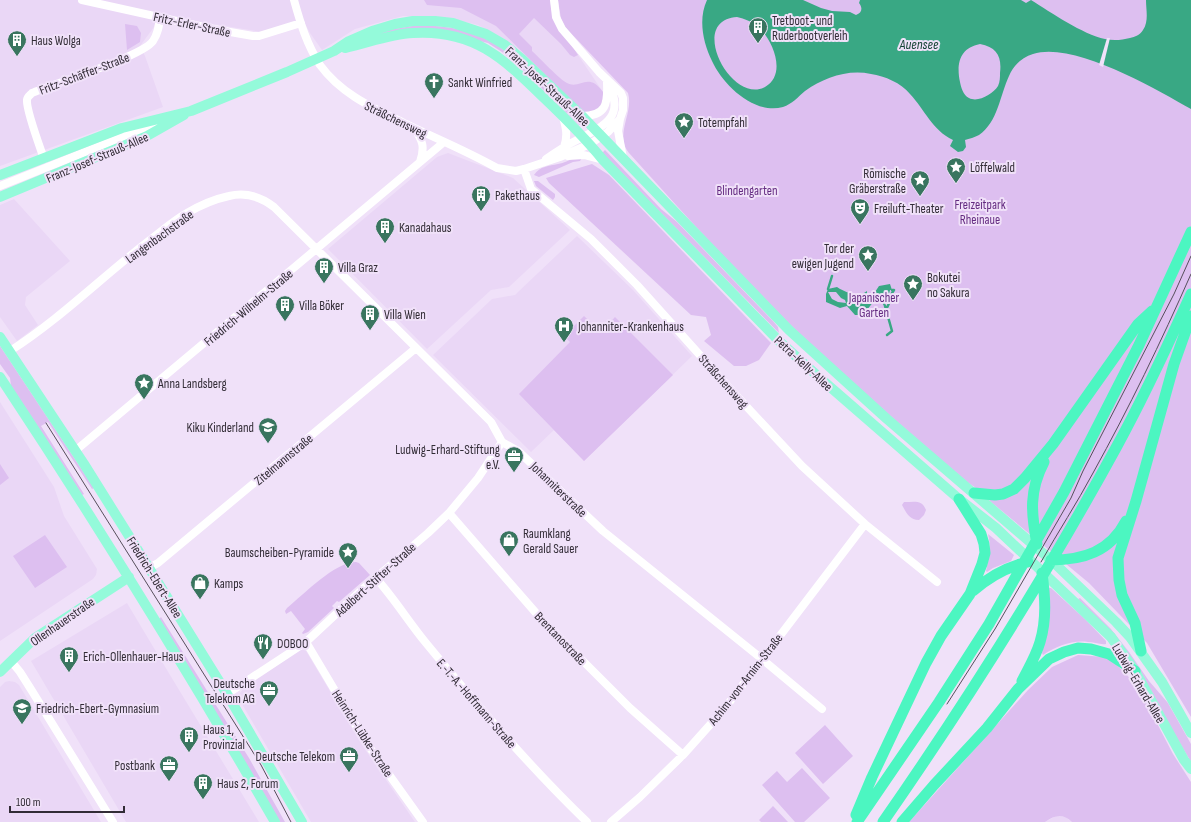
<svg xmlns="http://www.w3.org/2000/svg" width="1191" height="822" viewBox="0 0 1191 822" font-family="'Sofia Sans Condensed',sans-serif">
  <rect width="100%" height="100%" fill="#f0e1f9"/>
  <path fill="#ead7f6" d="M 0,0 L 550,0 L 553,18 L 603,92 L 583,112 L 519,50 L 504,39 L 478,25 L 449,18 L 403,16 L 355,29 L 322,50 L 310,33 L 303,20 L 262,32 L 157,15 L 154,27 L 140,46 L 145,56 L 163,107 L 0,166 Z
    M 448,153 L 513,178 L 570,230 L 509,287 L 491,290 L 427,349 L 328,249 L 437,157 Z
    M 14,199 L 70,261 L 26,297 L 25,305 L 38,325 L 17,341 L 0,317 L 0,205 Z
    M 577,236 L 633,290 L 692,356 L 584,461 L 554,430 L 531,452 L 433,355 L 492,299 L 515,295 L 518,292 Z
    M 0,402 L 54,487 L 64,516 L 97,569 L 96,575 L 93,579 L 0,641 Z
    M 127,603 L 170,675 L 259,822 L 126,822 L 31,661 Z
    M 301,649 L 306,651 L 362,745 L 415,822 L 311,822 L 239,699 L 240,693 L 244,688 Z
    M 9,681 L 15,682 L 19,685 L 101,822 L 0,822 L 0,687 L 5,682 Z
    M 1058,815 L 1064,816 L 1072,822 L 1045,822 Z"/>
  <path fill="#ddbff0" d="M 424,0 L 550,0 L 553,18 L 578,55 L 574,57 L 570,55 L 561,44 L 534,18 L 519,34 L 532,47 L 532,51 C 540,58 559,79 567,83 C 580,90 588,71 603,92 L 604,103 L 596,112 L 583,112 L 496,26 L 461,8 L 427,5 Z
    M 558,0 L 1191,0 L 1191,717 L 1147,643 L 1089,583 L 991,502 L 976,488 L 967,482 C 914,436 859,390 808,342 C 745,282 687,217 629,153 C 614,135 634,113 628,93 L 565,27 L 561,19 Z
    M 125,24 L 137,26 L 141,33 L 140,42 L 127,50 Z
    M 418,25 C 434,26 448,26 464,31 C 496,39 518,60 541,83 C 555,96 569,110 583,123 L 579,125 L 522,69 L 502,52 L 488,43 L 479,41 L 463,35 L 363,38 L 388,30 Z
    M 605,150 L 661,209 L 677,222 L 773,321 L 778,327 L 779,333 L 602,153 Z
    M 574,158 L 582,158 L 580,161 L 573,162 L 539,177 L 534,175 C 540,166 549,166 558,164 C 564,163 569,160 574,158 Z
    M 592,164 L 609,175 L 771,343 L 759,360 L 746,366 L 734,366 L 704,341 L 711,335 L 706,317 L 691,315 L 549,183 L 546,178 Z
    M 534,181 L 538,181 L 555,194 L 555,197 L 553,200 L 536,186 Z
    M 584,316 L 601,332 L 615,317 L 673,375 L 584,461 L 519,394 L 570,342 L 564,336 Z
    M 0,346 L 94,488 L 92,489 L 48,422 L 41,426 L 84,494 L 82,495 L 11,386 L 10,378 L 0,364 Z
    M 0,464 L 9,478 L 0,485 Z
    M 904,502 C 914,502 922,499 926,510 L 924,515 L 919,520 C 909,520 906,512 902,505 Z
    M 988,534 L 1014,555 L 1011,561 L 993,568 L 987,572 L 986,571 L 989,557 L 990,545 Z
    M 45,535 L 67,567 L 35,588 L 13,556 Z
    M 356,562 L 359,563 L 370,575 L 339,602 L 337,601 L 332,606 L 334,608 L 308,632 L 303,634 L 302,633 L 305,629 L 291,611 L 286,614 L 285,611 L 287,608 C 304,594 335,562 356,562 Z
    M 1048,588 L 1051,588 L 1086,620 L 1106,641 L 1106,644 C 1100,645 1094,642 1088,642 C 1072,640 1057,646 1043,655 L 1042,653 L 1047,632 Z
    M 1080,598 L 1111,629 L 1129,652 L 1149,681 L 1168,703 L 1191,744 L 1191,762 L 1177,738 L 1078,599 Z
    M 161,617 L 249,758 L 285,822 L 280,822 L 159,619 Z
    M 1078,655 L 1105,657 L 1116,664 L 1126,674 L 1138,687 L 1173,754 L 1191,782 L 1191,822 L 1072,822 C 1063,813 1055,815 1045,822 L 909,822 L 1028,690 L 1052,667 Z
    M 825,725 L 853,756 L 823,784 L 795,753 Z
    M 802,768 L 830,798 L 804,822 L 795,822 L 762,785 L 777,771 L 787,782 Z
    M 773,806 L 788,822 L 761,822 L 759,820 Z"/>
  <path fill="#39a884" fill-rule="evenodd" d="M 707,0 L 803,0 L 821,8 L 832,11 L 850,12 L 856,15 C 862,13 863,8 859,3 L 860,0 L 1021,0 L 1026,3 L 1031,0 C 1052,13 1082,34 1105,39 C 1114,41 1122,40 1130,38 C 1135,37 1140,35 1143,30 C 1149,21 1146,10 1146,0 L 1191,0 L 1191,109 C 1155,89 1074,41 1033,54 C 1022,57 1013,66 1009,76 C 1000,95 998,122 979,135 C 975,137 969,139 965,140 L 966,147 L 963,151 L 958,152 L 950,146 L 953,140 C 932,130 925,110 910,94 C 901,83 885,76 871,74 C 847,69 824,78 805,91 C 798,97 792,104 783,107 C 754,115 723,85 712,61 C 703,43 698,19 707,0 ZM 737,17 C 745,19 751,21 757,26 C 772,38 788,74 765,87 C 731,105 687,20 737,17 ZM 980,44 C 997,47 1002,57 1000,73 C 1000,77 1000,82 998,86 C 993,94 978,103 969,98 C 963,95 961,87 960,82 C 956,63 960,48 980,44 Z
    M 890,284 L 892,290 L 890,290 L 889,294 L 886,296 L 886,304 L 884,306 L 880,299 L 874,301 L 863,315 L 855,315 L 847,306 L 840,308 L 826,302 L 826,294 L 828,289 L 837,287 C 844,292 851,293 858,297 L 867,291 L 867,295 L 873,295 L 879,286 ZM 828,292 L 836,292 L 841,298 L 845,300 L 846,303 L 838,302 L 832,299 Z"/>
  <path fill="#f0e1f9" d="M 1107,38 L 1110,38 L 1103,67 L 1099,65 Z"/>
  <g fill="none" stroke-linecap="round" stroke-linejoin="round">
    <path stroke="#39a884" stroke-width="2.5" d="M 828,289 L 832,276
      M 885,306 L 892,331 L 887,335
      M 886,310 L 890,301 L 893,299 L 892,293 L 894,290 L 892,290"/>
    <path stroke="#fff" stroke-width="8" d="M 82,0 L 213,29 L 253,36 L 259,36 L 301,23
      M 294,0 C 300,22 307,45 320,65 C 341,94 373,108 404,123 C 435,138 467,151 497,168 L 516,171 L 524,169 L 560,157 L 590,144 L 608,132 L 620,119
      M 554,0 L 556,17 L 562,29 L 599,72 L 621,93 L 623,98 L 623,110 L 620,119 L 618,131 L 623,158
      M 582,116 C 606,116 608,104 607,83
      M 563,117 C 566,127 568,136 564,147
      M 414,128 C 423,141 425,147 420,162
      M 568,156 L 584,155 L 603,160
      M 44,159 C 40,147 26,110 27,100 C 27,97 30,95 32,93 C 54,84 143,56 153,41 C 158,34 159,26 160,18
      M 546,159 C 556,152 565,146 575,141 C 602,127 627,118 608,83
      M 524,169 L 531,189 L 591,239 L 637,285 L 733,392 L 802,466 L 865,524 L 937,582
      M 0,186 L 160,122
      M 10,351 C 60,319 103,276 150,240 C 162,231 174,220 187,213 C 199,206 215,199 229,196 C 245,192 261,197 274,207 L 491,422 L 502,442 L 518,451 L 603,531 L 762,659 L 822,709
      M 75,451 L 444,142
      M 449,513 L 543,621 L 630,708 L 683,755
      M 149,568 L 158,563 L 416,348
      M 375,577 C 394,598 408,621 426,643 C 477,705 529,766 587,822
      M 306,642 L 365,741 L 423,822
      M 11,661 L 20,672 L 32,691 L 113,822
      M 227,694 L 306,642 L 365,587 L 428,533 L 449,513 L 478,478 L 502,442
      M 611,822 L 640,797 L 683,755 L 725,708 L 865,524"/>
    <path stroke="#94fada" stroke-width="10" d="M 345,48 C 368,43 390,34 413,33 C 474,29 504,59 544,98 C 565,118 585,138 603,160 L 779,341 L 821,379 L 959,499 L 996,528 L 1111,637 L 1135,671 L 1184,760 L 1191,769
      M 0,175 L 122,128 L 191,111 L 287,72 L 334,51 L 349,41 L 372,31 L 395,24 L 413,21 L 435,21 L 453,23 L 486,34 L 505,45 L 522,59 L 582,116 L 789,330 L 887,419 L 1051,560 L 1116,622 L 1130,637 L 1162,682 L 1191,733
      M 0,197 L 147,136 L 184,115
      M 0,337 L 84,464 L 149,568 L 227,694 L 302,822
      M 0,377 C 96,522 188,671 275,822
      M 0,672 L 35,638 L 129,577"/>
    <path stroke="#4cf6c1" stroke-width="11" d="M 974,493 L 995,495 L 1003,494 L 1014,489 L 1025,478 L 1053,444 L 1138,324 L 1152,311
      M 1037,544 C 1031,513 1029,491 1044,462
      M 1051,560 C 1083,560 1110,552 1126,521
      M 973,591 C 990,576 1006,567 1028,562
      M 1141,651 L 1135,623 L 1122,595 L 1119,580 L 1118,558 L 1136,501 L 1174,364 L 1191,316
      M 1022,681 C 1028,669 1036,656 1040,642 C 1047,619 1045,596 1042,573
      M 856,815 L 872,777 L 926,663 L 941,636 L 970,594 L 982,564 L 985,553 L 984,544 L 981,534 L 959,499
      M 857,822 L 939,702 L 989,624 L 1064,492 L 1139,345 L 1191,232
      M 883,822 C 967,701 1046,576 1117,446 C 1144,397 1168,345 1191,294
      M 902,822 L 934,785 L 987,728 L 1018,689 L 1049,659 L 1064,652 L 1078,648 L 1091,649 L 1109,654 L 1135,671"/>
    <path stroke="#574f5c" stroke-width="1" d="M 46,423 L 261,765 L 291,822
      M 1041,562 C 1058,532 1077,503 1093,473 C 1129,408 1161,342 1191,274
      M 947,704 L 995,629 L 1071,498 L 1083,471 L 1174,294 L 1191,256"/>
  </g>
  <defs>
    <symbol id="building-pin" viewBox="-11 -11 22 30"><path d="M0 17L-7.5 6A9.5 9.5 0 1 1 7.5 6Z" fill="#39755f" stroke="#f0e1f9"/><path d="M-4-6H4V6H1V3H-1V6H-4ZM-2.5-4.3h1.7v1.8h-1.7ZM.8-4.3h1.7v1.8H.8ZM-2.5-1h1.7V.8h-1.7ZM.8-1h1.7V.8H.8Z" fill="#fff"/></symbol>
    <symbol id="church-pin" viewBox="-11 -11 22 30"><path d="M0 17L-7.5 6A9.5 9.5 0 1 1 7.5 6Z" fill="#39755f" stroke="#f0e1f9"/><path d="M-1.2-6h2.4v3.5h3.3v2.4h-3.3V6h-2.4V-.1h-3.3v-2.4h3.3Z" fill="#fff"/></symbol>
    <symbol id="sight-pin" viewBox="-11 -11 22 30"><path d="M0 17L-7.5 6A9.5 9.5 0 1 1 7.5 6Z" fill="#39755f" stroke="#f0e1f9"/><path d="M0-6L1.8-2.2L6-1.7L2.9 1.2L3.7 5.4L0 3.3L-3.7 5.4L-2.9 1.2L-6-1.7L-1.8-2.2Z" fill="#fff"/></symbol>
    <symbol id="theatre-pin" viewBox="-11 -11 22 30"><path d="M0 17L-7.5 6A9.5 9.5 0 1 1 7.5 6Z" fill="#39755f" stroke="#f0e1f9"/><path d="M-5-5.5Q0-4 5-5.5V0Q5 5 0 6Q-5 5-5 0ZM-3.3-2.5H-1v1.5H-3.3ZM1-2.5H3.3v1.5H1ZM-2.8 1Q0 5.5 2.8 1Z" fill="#fff"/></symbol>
    <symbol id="hospital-pin" viewBox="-11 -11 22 30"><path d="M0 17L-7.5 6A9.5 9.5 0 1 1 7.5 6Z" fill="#39755f" stroke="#f0e1f9"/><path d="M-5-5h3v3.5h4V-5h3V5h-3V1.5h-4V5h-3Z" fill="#fff"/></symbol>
    <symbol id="school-pin" viewBox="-11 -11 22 30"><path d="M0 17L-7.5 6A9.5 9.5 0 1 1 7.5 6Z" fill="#39755f" stroke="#f0e1f9"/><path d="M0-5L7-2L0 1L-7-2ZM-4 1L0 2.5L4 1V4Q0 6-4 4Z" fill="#fff"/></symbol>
    <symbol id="office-pin" viewBox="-11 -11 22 30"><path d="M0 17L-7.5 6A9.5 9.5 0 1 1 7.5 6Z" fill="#39755f" stroke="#f0e1f9"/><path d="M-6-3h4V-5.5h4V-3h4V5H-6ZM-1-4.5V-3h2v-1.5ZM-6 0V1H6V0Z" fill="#fff"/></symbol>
    <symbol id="shop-pin" viewBox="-11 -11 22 30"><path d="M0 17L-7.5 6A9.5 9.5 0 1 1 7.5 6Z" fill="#39755f" stroke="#f0e1f9"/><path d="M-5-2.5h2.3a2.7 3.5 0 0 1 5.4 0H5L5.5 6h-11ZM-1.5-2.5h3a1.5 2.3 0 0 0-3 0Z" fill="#fff"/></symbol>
    <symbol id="restaurant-pin" viewBox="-11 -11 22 30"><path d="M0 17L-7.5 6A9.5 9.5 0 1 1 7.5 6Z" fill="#39755f" stroke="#f0e1f9"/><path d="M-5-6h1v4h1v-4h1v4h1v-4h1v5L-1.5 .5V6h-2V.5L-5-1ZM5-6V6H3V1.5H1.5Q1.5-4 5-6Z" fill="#fff"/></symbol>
  </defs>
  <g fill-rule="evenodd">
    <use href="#building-pin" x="747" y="16" width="22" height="30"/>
    <use href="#building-pin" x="6" y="29" width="22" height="30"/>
    <use href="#church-pin" x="423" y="71" width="22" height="30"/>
    <use href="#sight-pin" x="673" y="111" width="22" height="30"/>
    <use href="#sight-pin" x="945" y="156" width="22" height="30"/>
    <use href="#sight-pin" x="909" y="169" width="22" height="30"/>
    <use href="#building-pin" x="470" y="184" width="22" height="30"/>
    <use href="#theatre-pin" x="849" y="197" width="22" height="30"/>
    <use href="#building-pin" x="374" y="216" width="22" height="30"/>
    <use href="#sight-pin" x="857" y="244" width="22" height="30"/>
    <use href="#building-pin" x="313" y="256" width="22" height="30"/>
    <use href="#sight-pin" x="902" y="273" width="22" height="30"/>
    <use href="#building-pin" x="274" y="294" width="22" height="30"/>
    <use href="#building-pin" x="359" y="303" width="22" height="30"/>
    <use href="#hospital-pin" x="553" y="315" width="22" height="30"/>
    <use href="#sight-pin" x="133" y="372" width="22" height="30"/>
    <use href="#school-pin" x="257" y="416" width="22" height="30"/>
    <use href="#office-pin" x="503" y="445" width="22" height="30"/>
    <use href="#shop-pin" x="498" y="529" width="22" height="30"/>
    <use href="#sight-pin" x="337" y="541" width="22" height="30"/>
    <use href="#shop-pin" x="189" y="572" width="22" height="30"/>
    <use href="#restaurant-pin" x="252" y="632" width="22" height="30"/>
    <use href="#building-pin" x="58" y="645" width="22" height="30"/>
    <use href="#office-pin" x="258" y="679" width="22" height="30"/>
    <use href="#school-pin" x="11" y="697" width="22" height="30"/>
    <use href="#building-pin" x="178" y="725" width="22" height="30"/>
    <use href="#office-pin" x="338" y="745" width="22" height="30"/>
    <use href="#office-pin" x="158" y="754" width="22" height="30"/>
    <use href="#building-pin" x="192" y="772" width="22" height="30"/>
  </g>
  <g text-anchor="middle" stroke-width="4" stroke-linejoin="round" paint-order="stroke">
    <g font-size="13" fill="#322c36" stroke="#f0e1f9" text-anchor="start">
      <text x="772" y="25">Tretboot- und<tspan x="772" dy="15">Ruderbootverleih</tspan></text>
      <text x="31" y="45">Haus Wolga</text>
      <text x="448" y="87">Sankt Winfried</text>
      <text x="698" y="127">Totempfahl</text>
      <text x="970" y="172">Löffelwald</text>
      <text x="906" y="178" text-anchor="end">Römische<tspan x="906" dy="15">Gräberstraße</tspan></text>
      <text x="495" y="200">Pakethaus</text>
      <text x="874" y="213">Freiluft-Theater</text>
      <text x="399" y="232">Kanadahaus</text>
      <text x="854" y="253" text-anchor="end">Tor der<tspan x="854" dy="15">ewigen Jugend</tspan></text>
      <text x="338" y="272">Villa Graz</text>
      <text x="927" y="282">Bokutei<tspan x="927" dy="15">no Sakura</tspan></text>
      <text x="299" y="310">Villa Böker</text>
      <text x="384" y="319">Villa Wien</text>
      <text x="578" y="331">Johanniter-Krankenhaus</text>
      <text x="158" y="388">Anna Landsberg</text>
      <text x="254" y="432" text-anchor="end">Kiku Kinderland</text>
      <text x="500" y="454" text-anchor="end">Ludwig-Erhard-Stiftung<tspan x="500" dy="15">e.V.</tspan></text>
      <text x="523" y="538">Raumklang<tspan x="523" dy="15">Gerald Sauer</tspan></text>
      <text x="334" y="557" text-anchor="end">Baumscheiben-Pyramide</text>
      <text x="214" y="588">Kamps</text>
      <text x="277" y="648">DOBOO</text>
      <text x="83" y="661">Erich-Ollenhauer-Haus</text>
      <text x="255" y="688" text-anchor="end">Deutsche<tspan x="255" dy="15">Telekom AG</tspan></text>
      <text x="36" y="713">Friedrich-Ebert-Gymnasium</text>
      <text x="203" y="734">Haus 1,<tspan x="203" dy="15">Provinzial</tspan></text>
      <text x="335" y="761" text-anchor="end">Deutsche Telekom</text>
      <text x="155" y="770" text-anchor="end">Postbank</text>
      <text x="217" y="788">Haus 2, Forum</text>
    </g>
    <g font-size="13" fill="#322c36" stroke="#f0e1f9">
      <text transform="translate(192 24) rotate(12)" y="5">Fritz-Erler-Straße</text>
      <text transform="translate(84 73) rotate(-21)" y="5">Fritz-Schäffer-Straße</text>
      <text transform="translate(548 86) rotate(43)" y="5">Franz-Josef-Strauß-Allee</text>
      <text transform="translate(396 119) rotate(26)" y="5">Sträßchensweg</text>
      <text transform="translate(97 157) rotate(-23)" y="5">Franz-Josef-Strauß-Allee</text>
      <text transform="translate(159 236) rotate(-36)" y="5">Langenbachstraße</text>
      <text transform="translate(248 307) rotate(-40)" y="5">Friedrich-Wilhelm-Straße</text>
      <text transform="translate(804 363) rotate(43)" y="5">Petra-Kelly-Allee</text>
      <text transform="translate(724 381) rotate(48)" y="5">Sträßchensweg</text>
      <text transform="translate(283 459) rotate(-40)" y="5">Zitelmannstraße</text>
      <text transform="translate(559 489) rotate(44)" y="5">Johanniterstraße</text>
      <text transform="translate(155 577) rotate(58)" y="5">Friedrich-Ebert-Allee</text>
      <text transform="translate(375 579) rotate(-42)" y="5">Adalbert-Stifter-Straße</text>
      <text transform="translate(62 621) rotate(-35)" y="5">Ollenhauerstraße</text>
      <text transform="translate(561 638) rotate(46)" y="5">Brentanostraße</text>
      <text transform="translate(745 679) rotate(-52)" y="5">Achim-von-Arnim-Straße</text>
      <text transform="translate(1139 683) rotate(59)" y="5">Ludwig-Erhard-Allee</text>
      <text transform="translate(477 703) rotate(49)" y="5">E.-T.-A.-Hoffmann-Straße</text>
      <text transform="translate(363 733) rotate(57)" y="5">Heinrich-Lübke-Straße</text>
    </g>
    <g font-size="13" fill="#642b81" stroke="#f0e1f9">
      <text x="747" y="195">Blindengarten</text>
      <text x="980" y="209">Freizeitpark<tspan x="980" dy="15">Rheinaue</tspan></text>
      <text x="874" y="302">Japanischer<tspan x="874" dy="15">Garten</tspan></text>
    </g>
    <g font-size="14" font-style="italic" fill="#144233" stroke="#f0e1f9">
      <text x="919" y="49">Auensee</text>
    </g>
  </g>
  <path d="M10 806v6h114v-6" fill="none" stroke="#322c36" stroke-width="2"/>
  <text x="16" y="806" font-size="12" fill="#322c36" stroke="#f0e1f9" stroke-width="3" paint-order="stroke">100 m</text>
</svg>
